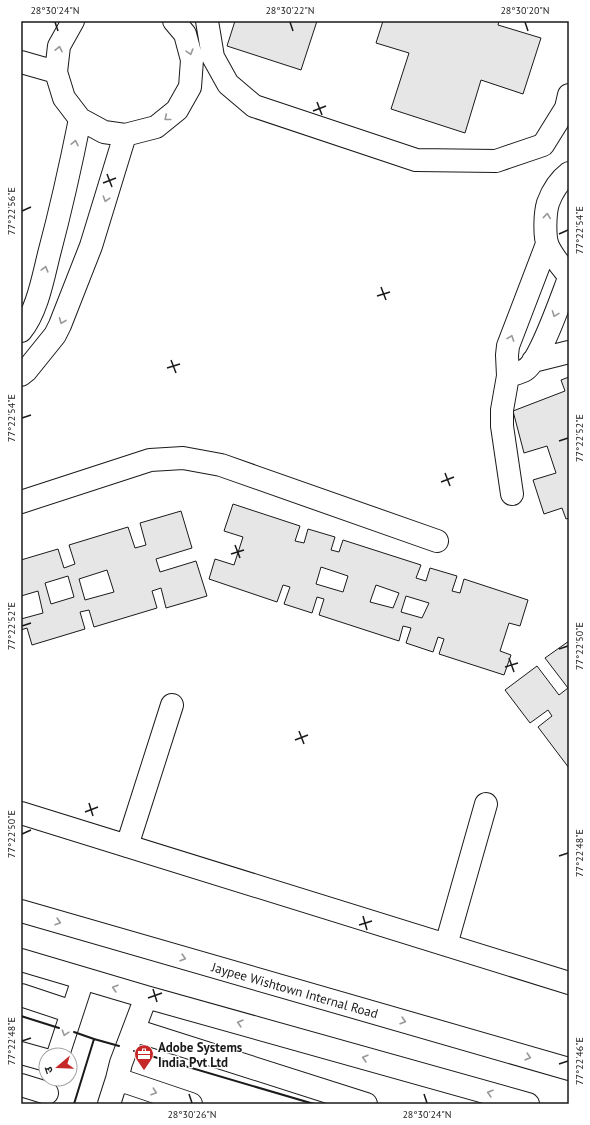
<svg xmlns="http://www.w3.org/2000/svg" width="590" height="1125" viewBox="0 0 590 1125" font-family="'PT Sans','Noto Sans Devanagari',sans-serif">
  <rect width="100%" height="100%" fill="#fff"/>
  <path fill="#e6e6e6" stroke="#1a1a1a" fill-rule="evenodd" d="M 235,21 L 317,21 L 301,70 L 227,46 Z
    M 383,21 L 499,21 L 498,25 L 541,38 L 523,94 L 481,80 L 465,133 L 391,109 L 409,53 L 376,43 Z
    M 569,377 L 569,518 L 566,519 L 562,508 L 544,514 L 533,480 L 556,473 L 547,446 L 524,453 L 513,411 L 565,391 L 561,380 Z
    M 233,504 L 300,526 L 295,541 L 304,543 L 308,529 L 335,537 L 331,550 L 339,552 L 343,540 L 421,565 L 416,578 L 426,581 L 430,568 L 457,576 L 452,591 L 460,593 L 464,579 L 528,600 L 520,626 L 509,623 L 500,651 L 511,655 L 504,675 L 439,654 L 444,639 L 438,637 L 433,652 L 406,643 L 411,628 L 403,626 L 399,641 L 319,615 L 324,599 L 317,597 L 312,613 L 284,604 L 290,587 L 283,585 L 277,602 L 209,579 L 215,559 L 234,565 L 243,537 L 224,531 ZM 321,567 L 348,576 L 343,592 L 316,584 ZM 376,585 L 399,593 L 393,608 L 370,602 ZM 406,596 L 429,603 L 422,618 L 401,612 Z
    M 181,511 L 192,548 L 156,559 L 160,572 L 196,561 L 207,596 L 166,608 L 161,588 L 152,591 L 157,608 L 94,627 L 89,610 L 80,612 L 85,629 L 32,645 L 27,628 L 21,630 L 21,619 L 43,613 L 38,591 L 21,596 L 21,560 L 58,549 L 64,568 L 75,564 L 69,545 L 128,527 L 135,548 L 146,545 L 140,523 ZM 107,570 L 114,592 L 85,600 L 79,579 ZM 68,576 L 74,597 L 51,604 L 45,583 Z
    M 569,641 L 569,768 L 538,727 L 552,716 L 548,710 L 530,723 L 505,690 L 537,666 L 559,695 L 568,688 L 545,658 Z"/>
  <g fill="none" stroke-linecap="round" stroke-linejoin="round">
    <defs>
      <path id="minor" d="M 73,21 L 59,46 L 56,72 L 64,98 L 80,119 L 104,132 L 125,135 L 156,127 L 177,110 L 190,87 L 192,60 L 185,34 L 174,21
        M 207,21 L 213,57 L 228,84 L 254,106 L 416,160 L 496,161 L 543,145 L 566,108 L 569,95
        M 21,62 L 56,72
        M 569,173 C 560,180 552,192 548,203 C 545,213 544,236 548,246 C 553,257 561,266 569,276
        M 21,331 C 37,312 43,278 49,254 C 61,209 71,164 80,119
        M 533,361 L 569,352
        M 21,375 L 26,371 L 55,335 L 60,325 L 91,246 L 125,135
        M 508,376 C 514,374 520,373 525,370 C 540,361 562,296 569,278
        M 512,494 L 502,426 L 502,410 L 508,376 L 507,355 L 508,346 L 547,244
        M 21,502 L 150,460 L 183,458 L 221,465 L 437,541
        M 21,813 L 569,983
        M 127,846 L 172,705
        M 21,911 L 569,1069
        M 446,945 L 486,804
        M 21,960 L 146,997 L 528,1104
        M 21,995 L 72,1012
        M 134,1030 L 366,1104
        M 21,1053 L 46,1060
        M 58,1055 L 83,979
        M 117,1079 L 191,1104
        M 21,1085 L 47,1093
        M 109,1104 L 117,1079 L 121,1063 L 146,997"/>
    </defs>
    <use href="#minor" stroke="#1a1a1a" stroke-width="24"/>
    <use href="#minor" stroke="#fff" stroke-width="22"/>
    <path stroke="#1a1a1a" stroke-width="2" d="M 21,1016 L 59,1028
      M 74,1032 L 94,1039 L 94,1040
      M 134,1051 L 314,1104
      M 74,1104 L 94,1039 L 119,1046"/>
  </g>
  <defs><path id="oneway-chevron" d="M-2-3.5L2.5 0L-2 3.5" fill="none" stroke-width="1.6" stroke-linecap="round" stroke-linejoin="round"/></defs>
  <g stroke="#989898">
    <use href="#oneway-chevron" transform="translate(59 49) rotate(-78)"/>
    <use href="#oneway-chevron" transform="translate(190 52) rotate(74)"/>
    <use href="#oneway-chevron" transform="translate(167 118) rotate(141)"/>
    <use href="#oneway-chevron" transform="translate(75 143) rotate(-78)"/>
    <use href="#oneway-chevron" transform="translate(106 199) rotate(107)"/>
    <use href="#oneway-chevron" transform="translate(547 216) rotate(-84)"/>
    <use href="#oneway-chevron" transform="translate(45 269) rotate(-75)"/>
    <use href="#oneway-chevron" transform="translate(555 314) rotate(111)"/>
    <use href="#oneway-chevron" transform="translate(62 321) rotate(112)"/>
    <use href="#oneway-chevron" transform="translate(511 338) rotate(-70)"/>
    <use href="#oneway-chevron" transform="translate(58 922) rotate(16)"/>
    <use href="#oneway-chevron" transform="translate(183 958) rotate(16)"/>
    <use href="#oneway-chevron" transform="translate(115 988) rotate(-164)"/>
    <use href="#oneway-chevron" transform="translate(403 1021) rotate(16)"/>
    <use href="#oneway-chevron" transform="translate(240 1023) rotate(-164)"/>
    <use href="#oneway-chevron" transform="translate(65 1033) rotate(108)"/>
    <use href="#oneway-chevron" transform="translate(528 1057) rotate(16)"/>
    <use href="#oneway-chevron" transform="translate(365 1058) rotate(-164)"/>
    <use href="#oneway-chevron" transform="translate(154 1092) rotate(18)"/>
    <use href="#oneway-chevron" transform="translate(490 1093) rotate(-164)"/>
  </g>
  <path fill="none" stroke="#1a1a1a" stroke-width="1.5" d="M 55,22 L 58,31M 290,22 L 293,31M 525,22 L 528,31M 317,102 L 322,115M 313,111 L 326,106M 107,174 L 112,187M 103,183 L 116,178M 22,211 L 31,207M 559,234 L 568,230M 381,287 L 386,300M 377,296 L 390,292M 171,360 L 176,373M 167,368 L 180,364M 22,418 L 31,415M 559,441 L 568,438M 445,473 L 450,486M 441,482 L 454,477M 235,545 L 240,558M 231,554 L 244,550M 22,626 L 31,623M 559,649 L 568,646M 509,658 L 514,672M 505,667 L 518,663M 299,731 L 304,744M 295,740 L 308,735M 89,803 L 93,816M 85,812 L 98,807M 22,834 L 31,830M 559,856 L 568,853M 363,916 L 367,930M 359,925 L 372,921M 153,989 L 157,1002M 148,998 L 162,993M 22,1041 L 31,1038M 559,1064 L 568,1061M 189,1094 L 192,1103M 424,1094 L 427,1103"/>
  <defs>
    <symbol id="office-pin" viewBox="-11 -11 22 30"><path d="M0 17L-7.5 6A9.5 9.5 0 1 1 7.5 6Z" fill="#c62828" stroke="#fff"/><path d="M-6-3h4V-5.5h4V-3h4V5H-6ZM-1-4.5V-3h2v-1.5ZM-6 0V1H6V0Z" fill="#fff"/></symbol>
  </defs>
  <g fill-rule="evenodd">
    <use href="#office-pin" x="133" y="1043" width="22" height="30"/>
  </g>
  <g text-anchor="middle" stroke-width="3" stroke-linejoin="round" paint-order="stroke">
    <g font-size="13" fill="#1a1a1a" stroke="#fff">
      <text transform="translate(295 990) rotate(16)" y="5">Jaypee Wishtown Internal Road</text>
    </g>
    <g font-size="13" font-weight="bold" fill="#1a1a1a" stroke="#fff" text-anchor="start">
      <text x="158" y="1052">Adobe Systems<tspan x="158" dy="15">India Pvt Ltd</tspan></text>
    </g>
  </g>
  <rect width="590" height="1125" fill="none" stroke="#ffffff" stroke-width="44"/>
  <g transform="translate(58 1067) rotate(251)"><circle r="19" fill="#ffffff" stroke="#a3a3a3"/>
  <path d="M0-3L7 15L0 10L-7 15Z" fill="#c62828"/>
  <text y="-6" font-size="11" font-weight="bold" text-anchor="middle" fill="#1a1a1a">उ</text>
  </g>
  <rect x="22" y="22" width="546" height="1081" fill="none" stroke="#1a1a1a" stroke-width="1.5"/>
  <g font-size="10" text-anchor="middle" fill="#1a1a1a">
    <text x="55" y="14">28°30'24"N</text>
    <text x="290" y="14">28°30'22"N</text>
    <text x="525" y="14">28°30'20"N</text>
    <text transform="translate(11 211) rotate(-90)" y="4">77°22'56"E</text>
    <text transform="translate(579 230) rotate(-90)" y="4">77°22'54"E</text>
    <text transform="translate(11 418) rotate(-90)" y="4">77°22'54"E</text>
    <text transform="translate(579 438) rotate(-90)" y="4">77°22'52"E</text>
    <text transform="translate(11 626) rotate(-90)" y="4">77°22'52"E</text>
    <text transform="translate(579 646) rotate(-90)" y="4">77°22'50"E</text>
    <text transform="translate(11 834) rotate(-90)" y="4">77°22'50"E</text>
    <text transform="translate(579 853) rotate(-90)" y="4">77°22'48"E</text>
    <text transform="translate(11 1041) rotate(-90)" y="4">77°22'48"E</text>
    <text transform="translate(579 1061) rotate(-90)" y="4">77°22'46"E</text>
    <text x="192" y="1118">28°30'26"N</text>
    <text x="427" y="1118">28°30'24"N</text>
  </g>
</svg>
